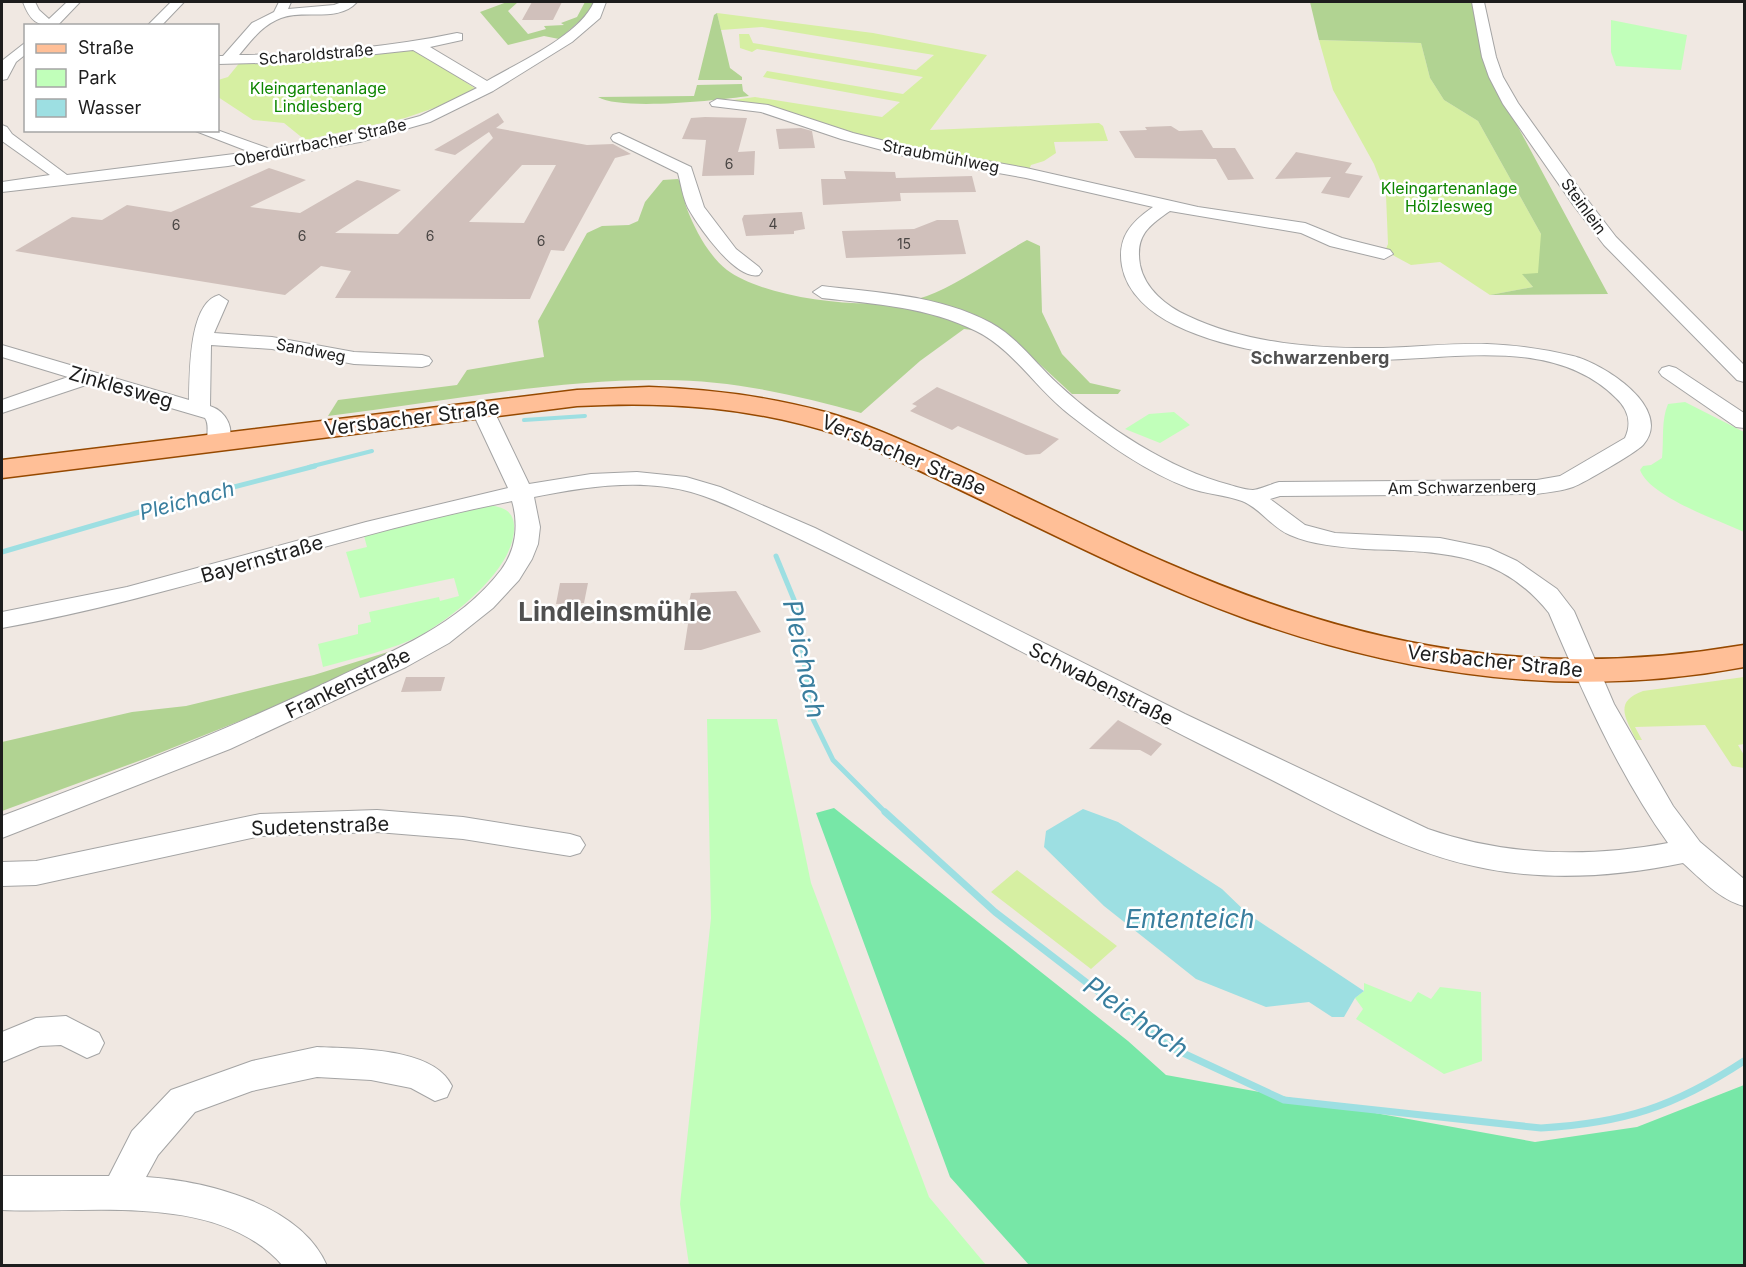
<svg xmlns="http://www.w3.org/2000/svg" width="1746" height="1267" viewBox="0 0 1746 1267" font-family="Inter,sans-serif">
  <rect width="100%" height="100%" fill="#f0e8e2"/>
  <path fill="#d6efa2" d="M 717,13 L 873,33 L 987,55 L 930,130 L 1099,123 L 1103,126 L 1108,141 L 1054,142 L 1056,153 L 1044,161 L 1031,165 L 1029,170 L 912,150 L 725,101 L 755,97 L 882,117 L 900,102 L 763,77 L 767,71 L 903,94 L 923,77 L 757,49 L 752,52 L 740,48 L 739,34 L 749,34 L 753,43 L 916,70 L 934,55 L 762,27 L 721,30 Z
    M 1319,40 L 1421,43 L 1430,78 L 1444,100 L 1478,121 L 1541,234 L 1578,271 L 1523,275 L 1533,287 L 1490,295 L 1440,262 L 1411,265 L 1385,251 L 1388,244 L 1386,195 L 1374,164 L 1333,90 Z
    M 409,49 L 418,51 L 476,89 L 441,108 L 437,107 L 405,118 L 305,140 L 284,123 L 253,120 L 218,97 L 218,80 L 228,77 L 241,61 Z
    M 1744,677 L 1744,744 L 1738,745 L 1744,755 L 1744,768 L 1732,766 L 1705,725 L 1635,727 L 1642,740 L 1636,740 C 1626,718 1613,702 1643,691 Z
    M 1017,870 L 1117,946 L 1091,969 L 991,892 Z"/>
  <path fill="#b1d392" d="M 507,2 L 518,2 L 508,11 L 528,34 L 546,29 L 544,26 L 564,25 L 561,23 L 577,17 L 585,2 L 594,2 L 590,12 L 559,39 L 544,36 L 508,45 L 480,12 Z
    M 1310,2 L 1478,2 L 1497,88 L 1608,294 L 1490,295 L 1533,287 L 1522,274 L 1538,273 L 1541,234 L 1478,121 L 1444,100 L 1430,78 L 1421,43 L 1319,40 Z
    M 717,13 L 730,68 L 742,77 L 742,80 L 698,80 L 714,15 Z
    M 742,84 L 743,91 L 749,96 C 719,100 621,111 598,97 L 694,96 L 697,85 Z
    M 678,179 C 685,187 683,199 687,209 C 695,230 709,256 727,270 C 767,300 881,313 927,296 C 957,285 998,256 1027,240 L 1040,246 L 1042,312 L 1062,354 L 1090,383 L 1121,390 L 1118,394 L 1072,394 L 1007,334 L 964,329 L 920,361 L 861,413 C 796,395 732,380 664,380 C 551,379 439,403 328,416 L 338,400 L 457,385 L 467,370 L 544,357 L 538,321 L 587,233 L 602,226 L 629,225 L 638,221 L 645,202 L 663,180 Z
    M 391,651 L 322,688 L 147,758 L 2,811 L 2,742 L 132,712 L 186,706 L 314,675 Z"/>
  <path fill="#c1ffba" d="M 1611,20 L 1687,35 L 1681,70 L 1616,66 L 1611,52 Z
    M 1685,402 L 1744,432 L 1744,532 C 1718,520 1650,497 1640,470 L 1643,466 L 1651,465 L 1662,458 C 1664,440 1661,420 1668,404 Z
    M 1174,412 L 1190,425 L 1160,443 L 1125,429 L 1149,414 Z
    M 484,505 C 498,506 513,508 514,525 C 517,567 455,615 423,634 C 393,650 355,658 323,667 L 318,644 L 358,634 L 358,625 L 371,622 L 369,612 L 439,597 L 440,601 L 459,596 L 454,578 L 360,598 L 346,552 L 367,547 L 364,536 Z
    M 707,719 L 777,719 L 811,883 L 929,1197 L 986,1265 L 689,1265 L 680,1204 L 711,918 Z
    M 1364,983 L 1411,1002 L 1418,992 L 1431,999 L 1440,987 L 1481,992 L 1482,1061 L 1444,1074 L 1356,1019 L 1363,1009 L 1355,998 L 1364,991 Z"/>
  <path fill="#77e7a7" d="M 834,808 L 1128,1041 L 1166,1075 L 1535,1142 L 1637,1127 L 1744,1085 L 1744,1265 L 1029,1265 L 950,1177 L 816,813 Z"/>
  <path fill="#9ddfe2" d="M 1083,809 L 1118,822 L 1222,889 L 1248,914 L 1364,991 L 1355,998 L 1344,1017 L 1332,1017 L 1309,1002 L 1266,1007 L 1196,979 L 1104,906 L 1044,847 L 1046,831 Z"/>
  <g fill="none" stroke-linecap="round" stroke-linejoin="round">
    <path stroke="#9ddfe2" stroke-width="4" d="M 524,420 L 585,416
      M 309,467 L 372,451"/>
    <path stroke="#9ddfe2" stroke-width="5" d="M 2,552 L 160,506 L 315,466
      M 776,556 L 797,607 L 811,715 L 833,760 L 887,814"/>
    <path stroke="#9ddfe2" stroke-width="7" d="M 885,812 L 995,912 L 1170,1047 L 1284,1100 L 1541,1128 C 1624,1123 1674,1107 1744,1061"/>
  </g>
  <path fill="#d0c0bb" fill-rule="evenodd" d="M 532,2 L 562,2 L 553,20 L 522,20 Z
    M 498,113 L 504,122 L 496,128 L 587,145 L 613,144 L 631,154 L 615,158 L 564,251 L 551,250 L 530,299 L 335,298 L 351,271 L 321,266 L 285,295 L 15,251 L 72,217 L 102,220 L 127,205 L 171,212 L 269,168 L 306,180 L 250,207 L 300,213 L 357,180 L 401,190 L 335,233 L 398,234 L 493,138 L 489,132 L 455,155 L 434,150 ZM 522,165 L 556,165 L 524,223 L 469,222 Z
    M 705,117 L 747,118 L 738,152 L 755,151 L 754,175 L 702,176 L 706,140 L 682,139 L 691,118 Z
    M 1171,126 L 1179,131 L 1202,130 L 1213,148 L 1235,148 L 1254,179 L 1228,180 L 1216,159 L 1135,158 L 1119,131 L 1147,130 L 1145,127 Z
    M 801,128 L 812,131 L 815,148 L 779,149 L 776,129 Z
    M 1296,152 L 1352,163 L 1345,173 L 1363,176 L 1349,198 L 1321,193 L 1331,177 L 1275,179 Z
    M 844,171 L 895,172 L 896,178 L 972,176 L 976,192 L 900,193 L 901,201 L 823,205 L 821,179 L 846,179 Z
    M 802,212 L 805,229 L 794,231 L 794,234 L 746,236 L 742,219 L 744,215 Z
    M 937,220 L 958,220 L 966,254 L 846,258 L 842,231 L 914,229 Z
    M 937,387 L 1059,439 L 1040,454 L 1026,455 L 958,426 L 952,430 L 910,411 L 917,406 L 912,404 Z
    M 560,583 L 588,583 L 584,603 L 556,604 Z
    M 736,591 L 761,632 L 701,650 L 684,650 L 688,624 L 684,624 L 691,593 Z
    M 406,677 L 445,677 L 441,691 L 401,692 Z
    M 1118,720 L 1162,744 L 1151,756 L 1140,750 L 1089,749 Z"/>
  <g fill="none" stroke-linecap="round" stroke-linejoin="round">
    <defs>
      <path id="minor" d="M 23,2 L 35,2 L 39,10 L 49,19 L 67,2 L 80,2 L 57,26 C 37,26 30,21 23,2 Z
        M 171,2 L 184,2 L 161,26 L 147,26 Z
        M 279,2 L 291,2 L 288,9 L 334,5 L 342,2 L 357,2 C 338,23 305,9 281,18 C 262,25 251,41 239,55 C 312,54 385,48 457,33 L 462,34 L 462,40 L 430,47 L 487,81 C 519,62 579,36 594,2 L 606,2 L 600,18 L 572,42 L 493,91 L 430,122 L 360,142 L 228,166 L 2,192 L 2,182 L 50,175 L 2,141 L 2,125 L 7,127 L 12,134 L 67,175 L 250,152 L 193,130 L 217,130 L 270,149 L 358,133 L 420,116 L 477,88 L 413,50 L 302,62 L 218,64 L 218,56 L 223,56 L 252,23 L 274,12 Z
        M 1472,2 L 1484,2 L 1496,57 L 1503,77 L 1518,103 L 1586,198 L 1616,237 L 1744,365 L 1744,382 L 1737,380 L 1604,245 L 1574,206 L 1503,104 L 1489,77 L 1482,57 Z
        M 26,42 L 26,54 L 16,62 L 7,79 L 2,80 L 3,60 Z
        M 717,99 L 768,105 L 853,133 L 909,147 L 1026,168 L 1198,207 L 1305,223 L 1342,238 L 1390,250 L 1393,254 L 1384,259 L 1330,246 L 1301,233 L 1170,211 C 1148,226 1135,236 1140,265 C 1145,289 1166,306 1188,316 C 1247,344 1318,349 1383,348 C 1418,347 1453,343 1487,344 C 1516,345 1545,349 1573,356 C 1602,363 1675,408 1643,445 C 1635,453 1584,483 1573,487 C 1562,491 1549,492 1537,494 L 1280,496 L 1270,499 L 1305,525 L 1335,533 L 1440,538 L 1489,548 L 1517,561 L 1557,589 L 1574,611 L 1614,704 L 1673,806 L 1700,842 L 1744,879 L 1744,906 C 1720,900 1701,879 1683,863 C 1621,876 1551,881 1488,869 C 1403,854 1325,806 1248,768 C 1086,688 928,599 764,522 C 740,511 716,499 691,492 C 640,478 584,487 534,497 L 540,527 L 538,544 L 532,559 L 519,580 L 493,608 L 449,643 L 406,667 L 230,749 L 2,838 L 2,816 C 114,774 226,731 334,679 C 394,650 459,625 501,570 C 516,550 519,525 512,501 C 340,535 175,597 2,628 L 2,612 L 127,587 L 366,522 L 508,488 L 471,409 L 475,405 L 489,405 L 493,409 L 529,484 L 591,474 L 637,472 L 686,477 L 720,487 L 815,528 L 1185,714 L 1428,829 C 1504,856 1588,858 1668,843 C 1618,773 1583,693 1549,613 C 1499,550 1438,552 1365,549 C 1340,547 1313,545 1290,535 C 1272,528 1260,508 1242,501 C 1225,495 1206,494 1189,488 C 1146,472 1106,443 1070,415 C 1037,390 1013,349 976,331 C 928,307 875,304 822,298 L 813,292 L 822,286 C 878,293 940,295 991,323 C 1018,338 1036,364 1058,384 C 1103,426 1171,470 1230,485 C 1237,487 1246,490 1253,490 C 1261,489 1271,484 1279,482 L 1537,480 L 1560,476 L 1625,438 C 1632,423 1628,409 1616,398 C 1552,334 1447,361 1366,360 C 1303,359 1233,353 1175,325 C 1152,314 1127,294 1122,266 C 1117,238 1131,222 1153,207 L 1026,178 L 908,157 L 841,139 L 761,112 L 712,106 L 710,103 Z
        M 619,133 L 691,167 L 704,207 L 736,249 L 759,267 L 762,271 L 759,275 C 736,281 699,227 688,208 C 683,198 681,184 678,173 L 613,141 L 611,138 L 613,135 Z
        M 219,295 L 228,301 L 214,333 L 272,337 L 354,352 L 422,355 L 429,357 L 432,361 L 429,365 L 422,367 L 354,364 L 272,349 L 211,345 L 210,406 C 226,411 237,430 226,447 L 210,447 C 204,438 211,427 205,418 L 89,384 L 2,413 L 2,400 L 68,377 L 2,357 L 2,345 L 189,400 C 190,375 188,303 219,295 Z
        M 1669,366 L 1676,368 L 1744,413 L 1744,428 L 1736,427 L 1662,376 L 1659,372 L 1662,368 Z
        M 377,810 L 463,817 L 570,834 L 580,837 L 585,845 L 580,853 L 570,856 L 463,839 L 377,832 L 260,836 L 36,885 L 2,886 L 2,862 L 36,861 L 260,814 Z
        M 66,1016 L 99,1033 L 104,1043 L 99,1053 L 87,1058 L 61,1045 L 40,1046 L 2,1062 L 2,1032 L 36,1018 Z
        M 317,1047 C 355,1049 434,1047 452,1086 L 447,1097 L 435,1101 L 411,1088 L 371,1080 L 317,1077 L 252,1091 L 195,1112 L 158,1155 L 146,1177 C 206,1181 301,1204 327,1266 L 283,1266 C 218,1191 89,1214 2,1210 L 2,1176 L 109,1176 L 132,1131 L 171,1090 L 252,1061 Z"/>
      <path id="major" d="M 649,387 C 709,389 766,396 825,412 C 865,423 904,441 942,458 C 1018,492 1091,530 1167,563 C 1360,647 1534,681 1744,645 L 1744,667 C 1574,699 1410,677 1247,619 C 1108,569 978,493 842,436 C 754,407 669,401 577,406 L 2,478 L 2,460 L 577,390 Z"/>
    </defs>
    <use href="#minor" stroke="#a4a4a4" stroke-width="2"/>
    <use href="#major" stroke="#964900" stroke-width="3"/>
    <use href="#minor" fill="#fff" fill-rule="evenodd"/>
    <use href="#major" fill="#ffbf97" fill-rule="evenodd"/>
  </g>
  <g text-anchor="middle" stroke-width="5" stroke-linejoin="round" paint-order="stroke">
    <g font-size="14" fill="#4a4644">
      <text x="729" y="169">6</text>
      <text x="773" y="229">4</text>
      <text x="176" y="230">6</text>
      <text x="302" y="241">6</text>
      <text x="430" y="241">6</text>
      <text x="541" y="246">6</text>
      <text x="904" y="249">15</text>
    </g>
    <g font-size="16" fill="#1d1d1d" stroke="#fff">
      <text transform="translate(316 54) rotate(-5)" y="6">Scharoldstraße</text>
      <text transform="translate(320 142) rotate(-12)" y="6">Oberdürrbacher Straße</text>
      <text transform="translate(941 156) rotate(11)" y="6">Straubmühlweg</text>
      <text transform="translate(1584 206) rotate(54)" y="6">Steinlein</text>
      <text transform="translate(311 350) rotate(11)" y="6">Sandweg</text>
      <text transform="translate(1462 487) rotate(-1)" y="6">Am Schwarzenberg</text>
    </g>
    <g font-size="16" fill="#0e8600" stroke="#fff">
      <text x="318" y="94">Kleingartenanlage<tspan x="318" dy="18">Lindlesberg</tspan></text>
      <text x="1449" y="194">Kleingartenanlage<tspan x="1449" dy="18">Hölzlesweg</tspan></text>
    </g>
    <g font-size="18" font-weight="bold" fill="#505050" stroke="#fff">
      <text x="1320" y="364">Schwarzenberg</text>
    </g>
    <g font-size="20" fill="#1d1d1d" stroke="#fff">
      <text transform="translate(121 387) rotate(16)" y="7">Zinklesweg</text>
      <text transform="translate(412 418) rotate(-7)" y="7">Versbacher Straße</text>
      <text transform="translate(904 455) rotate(23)" y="7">Versbacher Straße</text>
      <text transform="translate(262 559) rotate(-16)" y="7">Bayernstraße</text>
      <text transform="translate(1495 661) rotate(6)" y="7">Versbacher Straße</text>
      <text transform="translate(348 683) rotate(-26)" y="7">Frankenstraße</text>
      <text transform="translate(1101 684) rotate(27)" y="7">Schwabenstraße</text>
      <text transform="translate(320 826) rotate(-2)" y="7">Sudetenstraße</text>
    </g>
    <g font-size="21" font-style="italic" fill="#397e9e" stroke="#fff">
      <text transform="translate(187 501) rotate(-15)" y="7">Pleichach</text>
    </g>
    <g font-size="26" font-weight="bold" fill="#505050" stroke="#fff">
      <text x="615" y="621">Lindleinsmühle</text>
    </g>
    <g font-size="26" font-style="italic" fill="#397e9e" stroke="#fff">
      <text transform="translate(804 659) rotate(78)" y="9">Pleichach</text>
      <text x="1190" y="928">Ententeich</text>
      <text transform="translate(1136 1017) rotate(35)" y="9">Pleichach</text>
    </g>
  </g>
  <rect width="1746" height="1267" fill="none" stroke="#1d1d1d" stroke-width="6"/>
  <rect x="24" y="24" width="195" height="108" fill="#ffffff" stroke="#a5a5a5" stroke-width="1.5"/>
  <rect x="36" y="44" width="30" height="9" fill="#ffbf97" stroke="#a5a5a5" stroke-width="1.5"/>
  <text x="78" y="54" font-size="18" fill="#1d1d1d">Straße</text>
  <rect x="36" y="69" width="30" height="18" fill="#c1ffba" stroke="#a5a5a5" stroke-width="1.5"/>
  <text x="78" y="84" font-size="18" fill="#1d1d1d">Park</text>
  <rect x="36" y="99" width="30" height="18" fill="#9ddfe2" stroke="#a5a5a5" stroke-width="1.5"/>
  <text x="78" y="114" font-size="18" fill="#1d1d1d">Wasser</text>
</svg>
